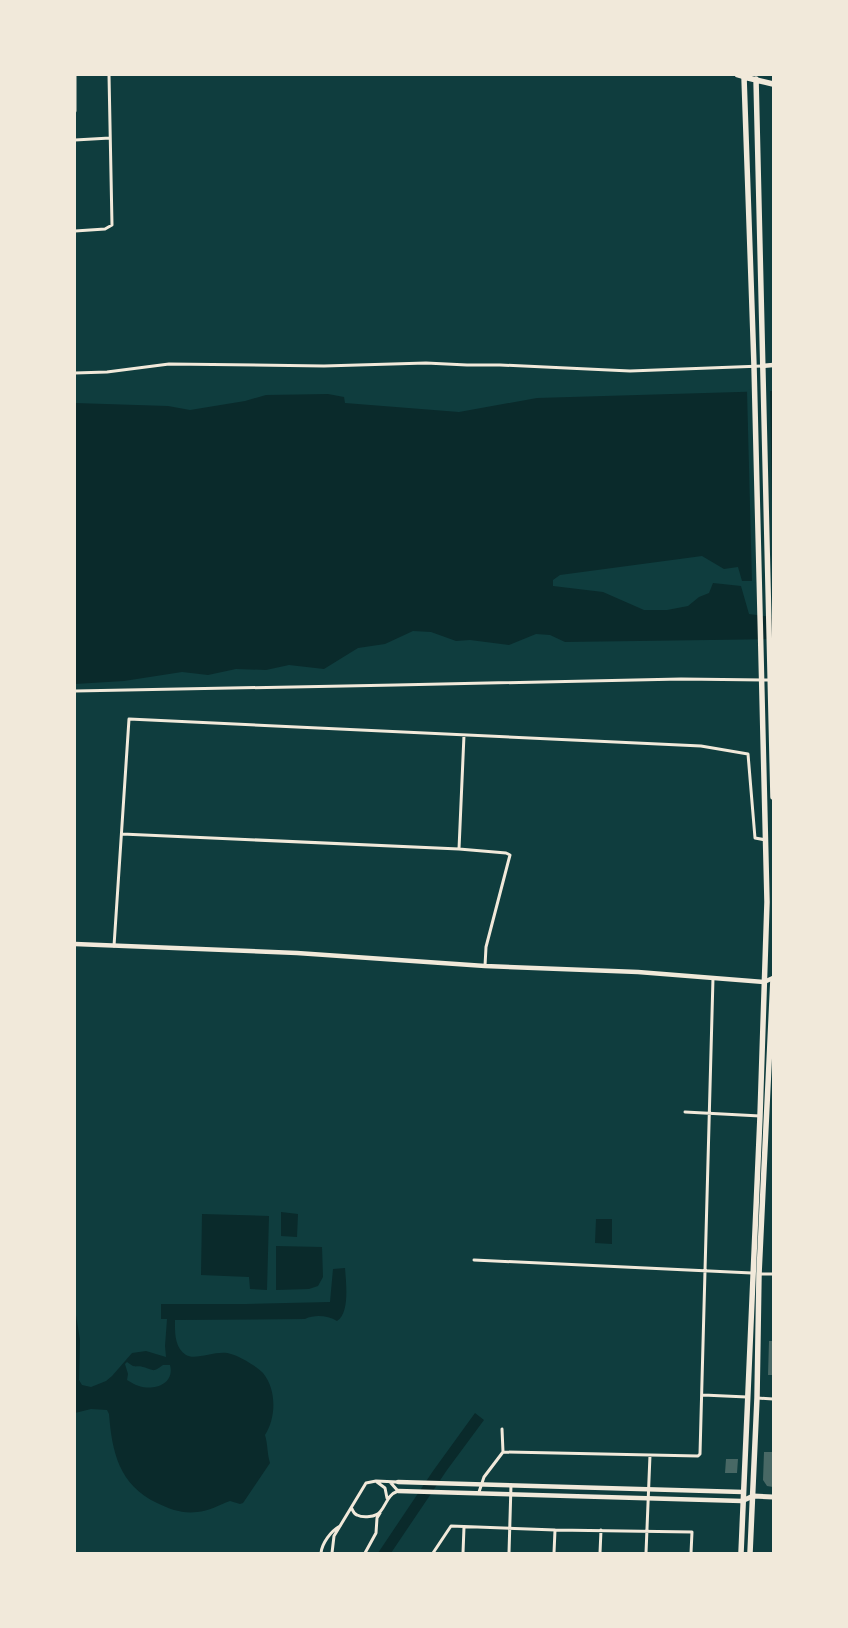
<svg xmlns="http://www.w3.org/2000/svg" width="848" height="1628" viewBox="0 0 848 1628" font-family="'Archivo Narrow',sans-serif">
  <rect width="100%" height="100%" fill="#0f3d3e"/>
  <path fill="#0a2a2b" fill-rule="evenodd" d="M 773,391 L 773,553 L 758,581 L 742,581 L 738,567 L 724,569 L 702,556 L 560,575 L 553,580 L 553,586 L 603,592 L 644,610 L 667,610 L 688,606 L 699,597 L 709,593 L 713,583 L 741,586 L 749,614 L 773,617 L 773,639 L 565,642 L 550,635 L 536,634 L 509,645 L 470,640 L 456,641 L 431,632 L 413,631 L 385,644 L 358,648 L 324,669 L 289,665 L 266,670 L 236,669 L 208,675 L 182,672 L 124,681 L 75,684 L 75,403 L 168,406 L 190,410 L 245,401 L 266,395 L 328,394 L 344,397 L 345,403 L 459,412 L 537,398 Z
    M 281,1212 L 298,1214 L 297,1237 L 281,1236 Z
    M 202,1214 L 269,1216 L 267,1290 L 250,1289 L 249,1277 L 201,1275 Z
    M 596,1219 L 612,1219 L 612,1244 L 595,1243 Z
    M 276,1246 L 322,1247 L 323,1277 L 318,1286 L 309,1289 L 276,1290 Z
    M 345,1268 C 346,1282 350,1313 337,1321 C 328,1316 316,1314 305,1319 L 175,1320 C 175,1332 174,1347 186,1355 C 196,1361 218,1349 231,1354 C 239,1356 258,1367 263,1373 C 277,1390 276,1418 265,1435 C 268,1445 267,1454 270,1463 L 243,1503 L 240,1504 L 230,1501 C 219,1505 209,1511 197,1512 C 183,1514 169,1509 157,1503 C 119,1485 112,1452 109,1414 L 107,1410 L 91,1409 L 75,1413 L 75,1309 L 80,1340 L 79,1380 L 82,1385 L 91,1387 L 106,1381 L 112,1376 L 132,1353 L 146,1351 L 166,1357 L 165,1346 L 167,1319 L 161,1319 L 161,1304 L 246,1304 L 330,1302 L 333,1269 ZM 127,1362 C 136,1369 134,1365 143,1367 C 155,1370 152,1373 163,1365 L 170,1365 C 175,1384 154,1391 139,1386 C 135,1385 131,1382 127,1380 L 128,1374 L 125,1364 Z
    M 475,1413 L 484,1420 L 447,1470 L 391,1553 L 378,1553 L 433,1471 Z"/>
  <path fill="#0f3d3e" d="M 770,389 L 773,559 L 760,582 L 752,583 L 747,390 Z"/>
  <path fill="#486865" d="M 769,1341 L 773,1341 L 773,1375 L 768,1375 Z
    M 764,1452 L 773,1452 L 773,1487 L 767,1486 L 763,1480 Z
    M 726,1459 L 738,1459 L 737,1473 L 725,1473 Z"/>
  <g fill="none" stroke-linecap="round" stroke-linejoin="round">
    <path stroke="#f1e9da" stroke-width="3" d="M 75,111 L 75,75
      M 75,140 L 110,138
      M 75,231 L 105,229 L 112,225 L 109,75
      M 75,373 L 107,372 L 169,364 L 324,366 L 426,363 L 467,365 L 500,365 L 630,371 L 762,366
      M 75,691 L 396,685 L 681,679 L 772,680
      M 122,834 L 459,849 L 506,853 L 510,855 L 486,947 L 485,966
      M 459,849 L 464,735
      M 114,946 L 129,719 L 701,746 L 748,754 L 755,838 L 766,840
      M 685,1112 L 760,1116
      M 474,1260 L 752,1273
      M 759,1274 L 773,1274
      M 703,1395 L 747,1397
      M 757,1398 L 773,1399
      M 502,1429 L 503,1452
      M 377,1482 L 385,1488 L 387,1498
      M 479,1492 L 484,1477 L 503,1452 L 698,1456 L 700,1454 L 713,978
      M 352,1509 C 353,1511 354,1514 357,1515 C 363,1518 376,1517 380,1512 C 387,1504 387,1495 398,1491 L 390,1482
      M 321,1553 C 322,1543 331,1531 340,1526
      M 332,1553 L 334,1536 L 366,1483 L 376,1481 L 398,1482
      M 365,1553 L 376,1533 L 377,1518 L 380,1513
      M 433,1553 L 451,1526 L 555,1530 L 692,1532 L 691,1553
      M 463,1553 L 464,1527
      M 509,1553 L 511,1485
      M 554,1553 L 555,1530
      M 600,1553 L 601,1530
      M 646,1553 L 650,1455"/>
    <path stroke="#f1e9da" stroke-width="4.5" d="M 737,75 L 744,77 L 744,75
      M 762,366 L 773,365
      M 75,944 L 297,953 L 485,966 L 638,972 L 764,982 L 773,978
      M 398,1482 L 743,1492
      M 398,1491 L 742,1501"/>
    <path stroke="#f1e9da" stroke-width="5" d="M 742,1501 L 753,1496 L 773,1497"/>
    <path stroke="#f1e9da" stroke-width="5.5" d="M 756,79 L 773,797
      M 741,1553 L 760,1116 L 767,902 L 754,366 L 744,77 L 773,84
      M 750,1553 L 757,1398 L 759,1274 L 773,979"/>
  </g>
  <rect width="848" height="1628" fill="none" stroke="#f1e9da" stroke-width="152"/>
</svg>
